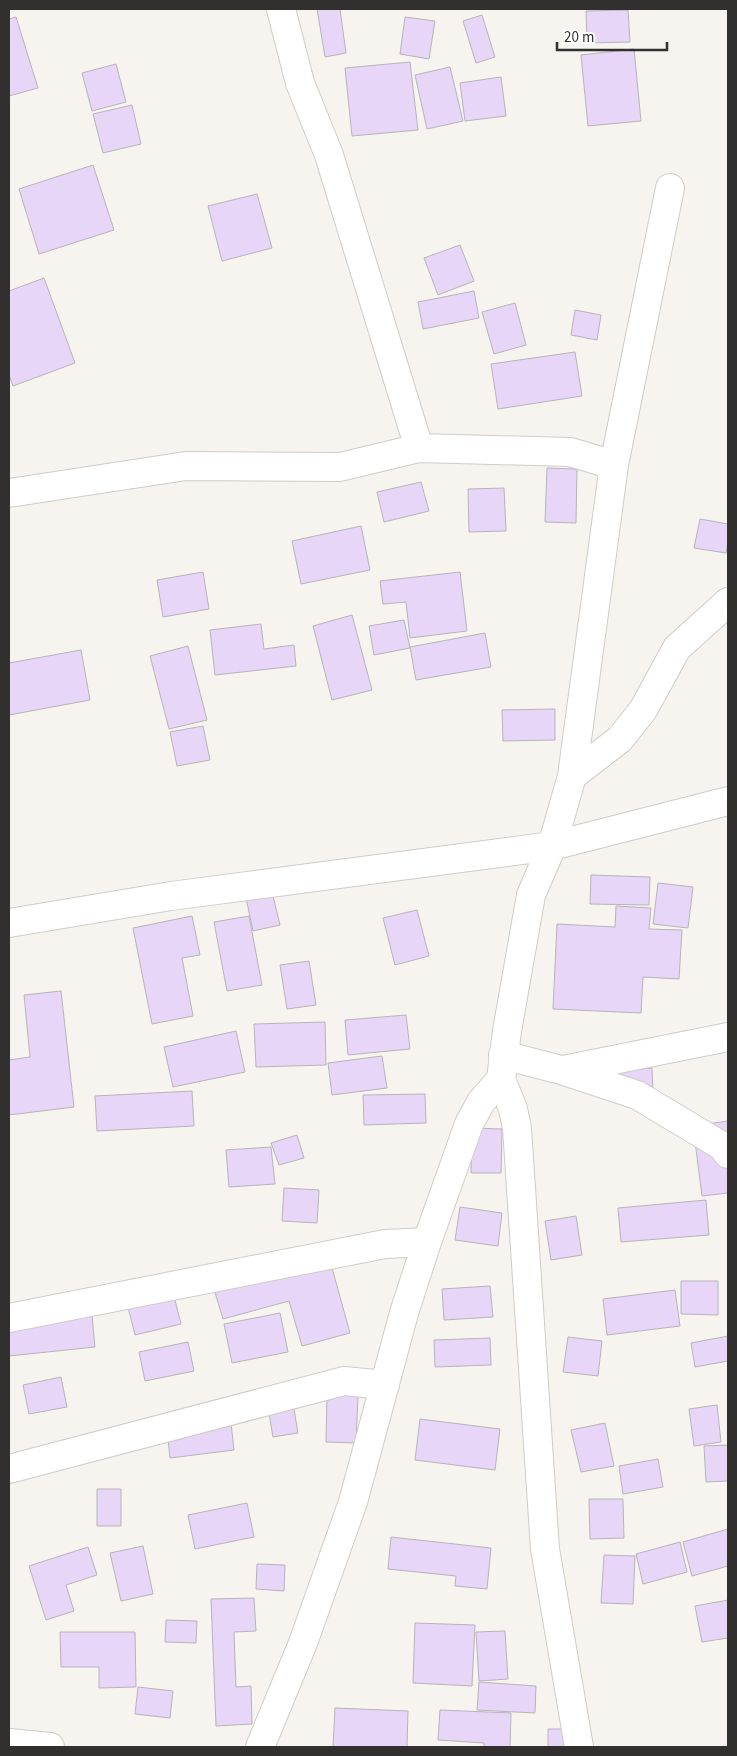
<svg xmlns="http://www.w3.org/2000/svg" width="737" height="1756" viewBox="0 0 737 1756" font-family="'Source Sans 3',sans-serif">
  <rect width="100%" height="100%" fill="#f7f4f0"/>
  <path fill="#e7d6f7" stroke="#b6b4b9" d="M 317,9 L 340,9 L 346,53 L 325,57 Z
    M 628,10 L 630,42 L 587,43 L 586,11 Z
    M 482,15 L 495,57 L 476,63 L 463,21 Z
    M 16,17 L 38,88 L 9,96 L 9,19 Z
    M 405,17 L 435,21 L 429,59 L 400,54 Z
    M 634,49 L 641,121 L 588,126 L 581,55 Z
    M 410,62 L 418,130 L 352,136 L 345,68 Z
    M 116,64 L 126,102 L 92,111 L 82,73 Z
    M 450,67 L 463,121 L 427,129 L 415,75 Z
    M 501,77 L 506,116 L 465,121 L 460,83 Z
    M 132,105 L 141,144 L 103,153 L 93,114 Z
    M 93,165 L 114,230 L 39,254 L 19,189 Z
    M 257,194 L 272,248 L 222,261 L 208,206 Z
    M 460,245 L 474,281 L 438,295 L 424,258 Z
    M 44,278 L 75,363 L 13,386 L 9,375 L 9,291 Z
    M 474,291 L 479,318 L 423,329 L 418,302 Z
    M 515,303 L 526,345 L 494,354 L 482,312 Z
    M 575,310 L 601,315 L 597,340 L 571,335 Z
    M 575,352 L 582,396 L 498,409 L 491,364 Z
    M 547,468 L 577,469 L 576,523 L 545,522 Z
    M 421,482 L 429,511 L 384,522 L 377,492 Z
    M 504,488 L 506,531 L 469,532 L 468,489 Z
    M 700,519 L 728,524 L 728,542 L 726,553 L 694,548 Z
    M 361,526 L 370,570 L 301,584 L 292,541 Z
    M 203,572 L 209,609 L 163,617 L 157,580 Z
    M 460,572 L 467,631 L 410,638 L 406,602 L 383,604 L 380,581 Z
    M 352,615 L 372,690 L 332,700 L 313,626 Z
    M 404,620 L 410,648 L 374,655 L 369,626 Z
    M 261,624 L 264,649 L 294,645 L 296,666 L 215,675 L 210,630 Z
    M 485,633 L 491,667 L 416,680 L 410,647 Z
    M 188,646 L 207,720 L 169,729 L 150,656 Z
    M 81,650 L 90,700 L 9,715 L 9,663 Z
    M 555,709 L 555,740 L 503,741 L 502,710 Z
    M 203,726 L 210,760 L 177,766 L 170,732 Z
    M 591,875 L 650,877 L 649,905 L 590,904 Z
    M 658,883 L 693,887 L 688,928 L 653,924 Z
    M 272,892 L 280,925 L 253,931 L 246,898 Z
    M 616,906 L 651,908 L 649,929 L 682,930 L 679,979 L 643,977 L 641,1013 L 553,1009 L 557,924 L 615,927 Z
    M 417,910 L 429,956 L 395,965 L 383,918 Z
    M 192,916 L 200,955 L 182,958 L 193,1016 L 152,1024 L 133,928 Z
    M 249,916 L 262,985 L 227,991 L 214,922 Z
    M 309,961 L 316,1005 L 287,1009 L 280,965 Z
    M 61,991 L 74,1107 L 9,1115 L 9,1060 L 30,1057 L 24,995 Z
    M 406,1015 L 410,1049 L 348,1055 L 345,1020 Z
    M 325,1022 L 326,1065 L 256,1067 L 254,1024 Z
    M 236,1031 L 245,1072 L 173,1087 L 164,1047 Z
    M 382,1056 L 387,1088 L 332,1095 L 328,1063 Z
    M 652,1068 L 653,1094 L 615,1096 L 614,1071 Z
    M 192,1091 L 194,1126 L 97,1131 L 95,1096 Z
    M 425,1094 L 426,1123 L 364,1125 L 363,1095 Z
    M 728,1121 L 728,1193 L 702,1196 L 693,1126 Z
    M 472,1128 L 502,1129 L 501,1173 L 471,1173 Z
    M 297,1135 L 304,1158 L 279,1165 L 271,1143 Z
    M 271,1147 L 275,1184 L 229,1187 L 226,1150 Z
    M 284,1188 L 319,1190 L 317,1223 L 282,1221 Z
    M 706,1200 L 709,1235 L 621,1242 L 618,1208 Z
    M 460,1207 L 502,1213 L 498,1246 L 455,1240 Z
    M 576,1216 L 582,1255 L 551,1260 L 545,1221 Z
    M 329,1257 L 350,1333 L 302,1346 L 289,1301 L 223,1319 L 214,1289 Z
    M 681,1281 L 718,1281 L 718,1315 L 681,1314 Z
    M 490,1286 L 493,1317 L 444,1320 L 442,1289 Z
    M 675,1290 L 680,1326 L 607,1335 L 603,1299 Z
    M 174,1296 L 181,1324 L 135,1335 L 128,1307 Z
    M 280,1313 L 288,1352 L 232,1363 L 224,1324 Z
    M 92,1316 L 95,1347 L 9,1356 L 9,1324 Z
    M 728,1336 L 728,1361 L 695,1367 L 691,1343 Z
    M 568,1337 L 602,1341 L 598,1376 L 563,1372 Z
    M 490,1338 L 491,1365 L 435,1367 L 434,1340 Z
    M 188,1342 L 194,1371 L 145,1381 L 139,1352 Z
    M 61,1377 L 67,1407 L 29,1414 L 23,1385 Z
    M 327,1395 L 358,1396 L 356,1443 L 326,1442 Z
    M 717,1405 L 721,1442 L 694,1446 L 689,1409 Z
    M 294,1409 L 298,1433 L 273,1437 L 269,1413 Z
    M 420,1419 L 500,1429 L 495,1470 L 415,1460 Z
    M 231,1423 L 234,1450 L 170,1458 L 167,1429 Z
    M 605,1423 L 614,1466 L 581,1472 L 571,1430 Z
    M 728,1445 L 728,1481 L 706,1482 L 704,1446 Z
    M 658,1459 L 663,1487 L 623,1494 L 619,1466 Z
    M 97,1489 L 121,1489 L 121,1526 L 97,1526 Z
    M 589,1499 L 623,1499 L 624,1538 L 590,1539 Z
    M 247,1503 L 254,1537 L 195,1549 L 188,1515 Z
    M 728,1529 L 728,1566 L 692,1576 L 683,1542 Z
    M 391,1537 L 491,1548 L 487,1589 L 455,1586 L 456,1576 L 388,1569 Z
    M 680,1542 L 687,1572 L 643,1584 L 636,1554 Z
    M 143,1546 L 153,1594 L 121,1601 L 110,1553 Z
    M 88,1547 L 97,1575 L 66,1585 L 74,1611 L 46,1620 L 29,1566 Z
    M 604,1555 L 635,1556 L 633,1604 L 601,1603 Z
    M 257,1564 L 285,1565 L 284,1591 L 256,1589 Z
    M 254,1598 L 256,1631 L 234,1632 L 236,1687 L 251,1686 L 252,1724 L 216,1726 L 211,1599 Z
    M 728,1600 L 728,1638 L 702,1642 L 695,1606 Z
    M 166,1620 L 197,1621 L 196,1643 L 165,1642 Z
    M 415,1623 L 475,1625 L 472,1686 L 413,1683 Z
    M 505,1631 L 508,1679 L 479,1681 L 476,1632 Z
    M 60,1632 L 135,1632 L 136,1687 L 99,1688 L 99,1667 L 61,1667 Z
    M 479,1682 L 536,1686 L 535,1713 L 477,1710 Z
    M 138,1687 L 173,1691 L 170,1718 L 135,1714 Z
    M 335,1708 L 408,1711 L 407,1747 L 333,1747 Z
    M 440,1710 L 511,1713 L 510,1747 L 484,1747 L 484,1743 L 438,1740 Z
    M 548,1729 L 566,1729 L 566,1747 L 548,1747 Z"/>
  <g fill="none" stroke-linecap="round" stroke-linejoin="round">
    <defs>
      <path id="street" d="M 281,9 L 300,83 L 329,155 L 419,448
        M 9,493 L 186,466 L 340,467 L 419,448 L 570,452 L 614,465
        M 572,776 L 620,739 L 643,710 L 677,648 L 728,602
        M 9,923 L 171,896 L 552,846 L 728,801
        M 503,1055 L 561,1070 L 637,1095 L 722,1146 L 728,1154
        M 563,1070 L 728,1037
        M 9,1318 L 385,1244 L 427,1242
        M 9,1469 L 344,1381 L 385,1385
        M 9,1743 L 50,1747
        M 260,1747 L 303,1643 L 353,1502 L 404,1313 L 427,1242 L 469,1124 L 481,1102 L 501,1079
        M 579,1747 L 545,1549 L 517,1128 L 513,1109 L 501,1079 L 507,1031 L 531,895 L 552,846 L 572,776 L 614,465 L 670,188"/>
    </defs>
    <use href="#street" stroke="#cfccc8" stroke-width="30"/>
    <use href="#street" stroke="#fff" stroke-width="28"/>
  </g>
  <rect width="737" height="1756" fill="none" stroke="#31302f" stroke-width="20"/>
  <path d="M557 42v8h110v-8" fill="none" stroke="#31302f" stroke-width="2.5"/>
  <text x="564" y="42" font-size="15" fill="#31302f" stroke="#ffffff" stroke-width="4" paint-order="stroke">20 m</text>
</svg>
